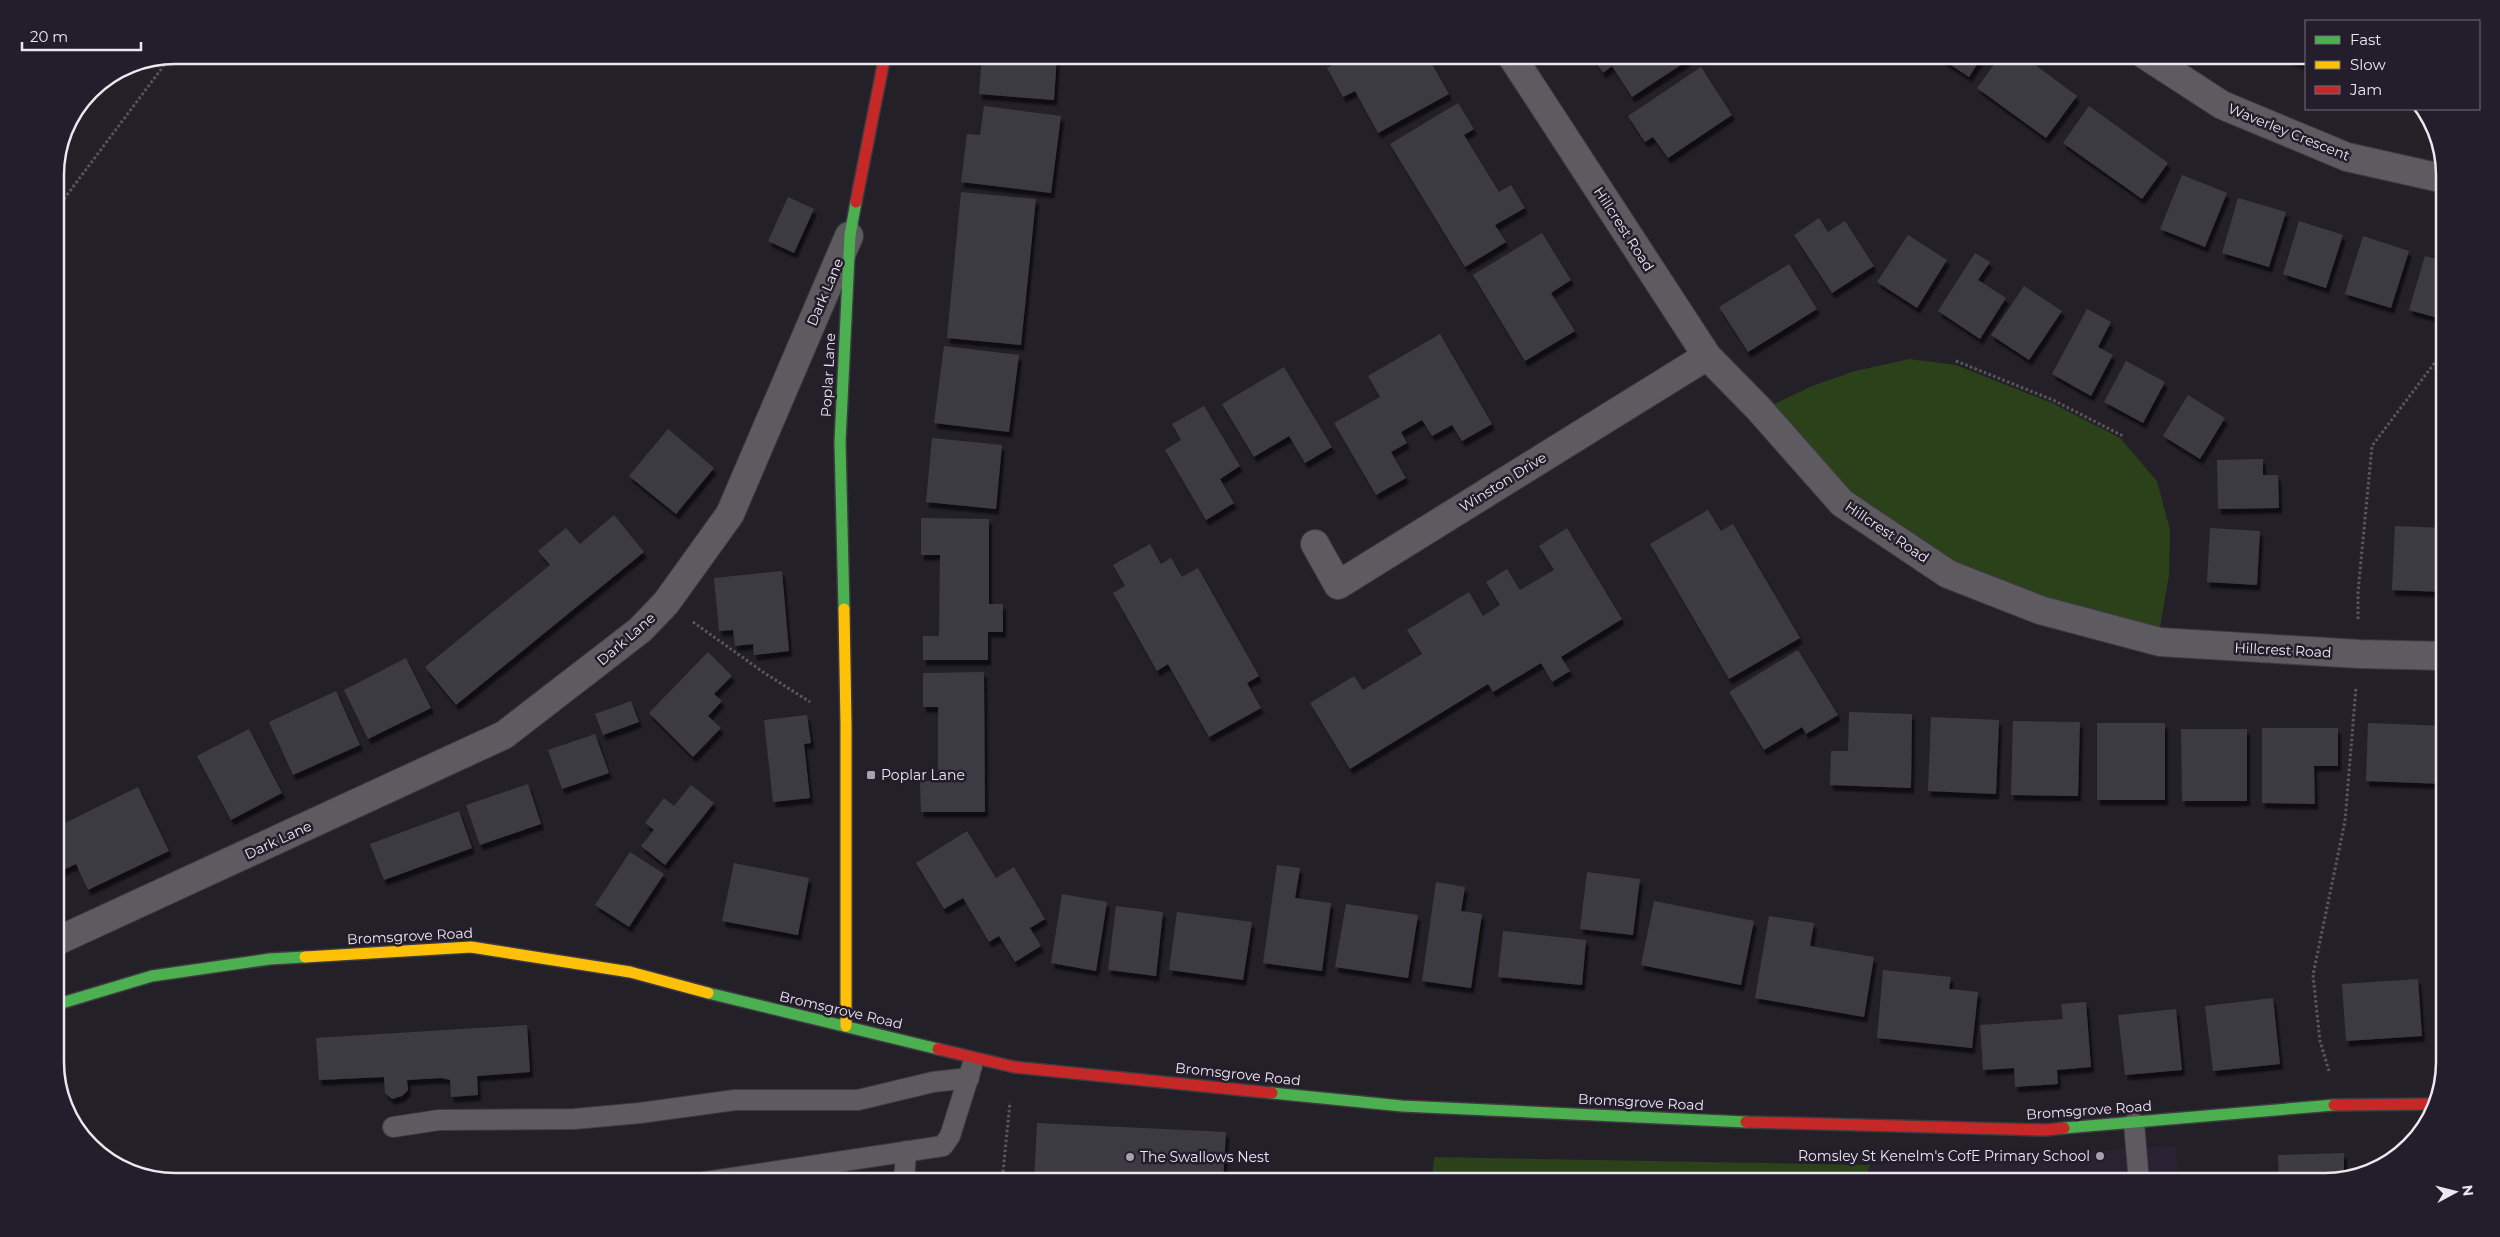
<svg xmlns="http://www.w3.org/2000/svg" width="2500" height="1237" viewBox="0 0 2500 1237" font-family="Montserrat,sans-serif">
  <defs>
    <filter id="shadow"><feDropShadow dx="3" dy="5.5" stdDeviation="1" flood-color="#0009"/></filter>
  </defs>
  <rect width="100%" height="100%" fill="#242028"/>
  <path fill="#2a2132" d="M 2176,1146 L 2178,1182 L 1863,1182 L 1870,1165 Z"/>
  <path fill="#2b411a" d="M 1909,359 L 1956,365 L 2052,403 L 2120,438 L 2157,481 L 2170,530 L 2169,575 L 2158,639 L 1950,570 L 1845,500 L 1764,409 L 1812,386 L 1855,371 Z
    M 1434,1157 L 1870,1165 L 1863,1182 L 1432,1182 Z"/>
  <path fill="#3e3b42" filter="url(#shadow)" d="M 982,55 L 1057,55 L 1054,100 L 979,94 Z
    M 1350,55 L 1411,55 L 1412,57 L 1427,55 L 1449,94 L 1378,133 L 1355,91 L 1343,97 L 1327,68 Z
    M 1591,55 L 1691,55 L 1693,57 L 1632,97 L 1612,66 L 1603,73 Z
    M 1936,55 L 1983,55 L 1969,77 Z
    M 2001,55 L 2022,55 L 2077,96 L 2046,138 L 1977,88 Z
    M 2276,55 L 2306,55 L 2306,65 Z
    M 1701,67 L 1732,115 L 1668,158 L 1653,137 L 1645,142 L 1628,116 Z
    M 1458,103 L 1474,129 L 1464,135 L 1499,192 L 1511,185 L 1525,208 L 1495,225 L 1506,242 L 1465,267 L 1390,144 Z
    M 984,106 L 1061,116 L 1051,193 L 961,182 L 967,134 L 980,135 Z
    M 2089,106 L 2168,163 L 2142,199 L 2063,143 Z
    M 2182,175 L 2227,193 L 2205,247 L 2160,229 Z
    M 961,192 L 1036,199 L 1021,345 L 947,338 Z
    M 788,197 L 814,209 L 794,253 L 768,241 Z
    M 2238,198 L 2286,212 L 2269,267 L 2222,253 Z
    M 1819,218 L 1828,232 L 1845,221 L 1874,266 L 1832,293 L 1794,235 Z
    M 2299,221 L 2343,235 L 2326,288 L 2283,274 Z
    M 1542,233 L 1571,280 L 1551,293 L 1575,331 L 1525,361 L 1473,275 Z
    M 1908,235 L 1947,260 L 1917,308 L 1877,282 Z
    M 2363,236 L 2409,251 L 2391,308 L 2345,294 Z
    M 1975,253 L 1990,262 L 1978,280 L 2006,298 L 1980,339 L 1938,311 Z
    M 2425,256 L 2445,261 L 2445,320 L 2409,310 Z
    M 1789,264 L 1817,309 L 1748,352 L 1719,307 Z
    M 2024,286 L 2062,311 L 2029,360 L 1991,335 Z
    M 2087,309 L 2111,322 L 2098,347 L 2113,355 L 2091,396 L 2052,374 Z
    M 1440,334 L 1492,424 L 1462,441 L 1452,425 L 1432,436 L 1422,420 L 1401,432 L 1407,443 L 1391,452 L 1406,478 L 1376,495 L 1334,423 L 1380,397 L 1368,376 Z
    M 944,346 L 1019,355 L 1009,432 L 934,423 Z
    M 2126,361 L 2165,382 L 2143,423 L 2104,402 Z
    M 1284,367 L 1332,447 L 1305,463 L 1289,436 L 1254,457 L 1222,404 Z
    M 2188,395 L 2225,418 L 2200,459 L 2163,436 Z
    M 1204,406 L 1240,466 L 1220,479 L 1234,503 L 1206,520 L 1165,450 L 1181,440 L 1172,424 Z
    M 668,429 L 714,468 L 676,514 L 629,476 Z
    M 932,438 L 1002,445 L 996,509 L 926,502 Z
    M 2263,459 L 2263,475 L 2278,475 L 2279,508 L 2218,509 L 2217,460 Z
    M 1708,510 L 1721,531 L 1733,524 L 1800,638 L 1729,679 L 1650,544 Z
    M 614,515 L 644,552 L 456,705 L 425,667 L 550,565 L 538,551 L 566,528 L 580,544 Z
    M 921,518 L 989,519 L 989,604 L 1003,604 L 1003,632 L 988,632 L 988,660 L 923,660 L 923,636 L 939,636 L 940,555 L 921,555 Z
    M 2395,526 L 2445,528 L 2445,592 L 2392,590 Z
    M 1567,528 L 1622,619 L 1561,657 L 1570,671 L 1552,682 L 1541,663 L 1493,692 L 1488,684 L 1350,769 L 1310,703 L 1354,676 L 1363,690 L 1422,654 L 1407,630 L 1469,592 L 1483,616 L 1500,605 L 1486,582 L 1507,569 L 1520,590 L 1554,570 L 1539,546 Z
    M 2210,528 L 2260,531 L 2257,585 L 2207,582 Z
    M 1150,544 L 1161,564 L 1171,558 L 1182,577 L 1198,568 L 1259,676 L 1247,683 L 1261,708 L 1209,737 L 1168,664 L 1157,671 L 1113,593 L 1125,586 L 1113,565 Z
    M 782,571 L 789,651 L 754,655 L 753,644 L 735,646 L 733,630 L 719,631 L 714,578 Z
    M 1798,650 L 1838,715 L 1806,734 L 1802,727 L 1764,750 L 1729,692 Z
    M 708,652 L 732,676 L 714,694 L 722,701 L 708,716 L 721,728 L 693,757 L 649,713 Z
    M 406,658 L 431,708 L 368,739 L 344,690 Z
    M 984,672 L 985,812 L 921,812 L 920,781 L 938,781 L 938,707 L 923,707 L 923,673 Z
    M 336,691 L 360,745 L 293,775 L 269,722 Z
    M 631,701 L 639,722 L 603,735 L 595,714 Z
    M 1849,712 L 1912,714 L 1911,788 L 1830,785 L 1831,751 L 1848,751 Z
    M 807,715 L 811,743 L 804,744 L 810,798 L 773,802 L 764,720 Z
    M 1931,717 L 1999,720 L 1996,794 L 1928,791 Z
    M 2013,721 L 2080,722 L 2078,796 L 2011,795 Z
    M 2097,723 L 2165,723 L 2165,800 L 2097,800 Z
    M 2368,723 L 2445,726 L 2445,784 L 2366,781 Z
    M 2262,728 L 2338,728 L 2338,766 L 2314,766 L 2315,804 L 2262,803 Z
    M 249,729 L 282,793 L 231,820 L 197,756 Z
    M 2181,729 L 2247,729 L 2247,801 L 2182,801 Z
    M 595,734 L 609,773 L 562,789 L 548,750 Z
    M 528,784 L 541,824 L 480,845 L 466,805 Z
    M 691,785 L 714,803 L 665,865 L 641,846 L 654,830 L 645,823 L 664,798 L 674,806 Z
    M 138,787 L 169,851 L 88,890 L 76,864 L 55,874 L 55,828 Z
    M 459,811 L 472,848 L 384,880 L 370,844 Z
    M 967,831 L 996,878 L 1014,867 L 1045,919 L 1030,928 L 1041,946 L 1015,962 L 999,936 L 989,942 L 963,898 L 944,909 L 916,863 Z
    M 630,852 L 664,874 L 629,927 L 595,905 Z
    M 734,863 L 809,878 L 798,935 L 722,921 Z
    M 1277,865 L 1300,868 L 1295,898 L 1331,903 L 1322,971 L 1263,963 Z
    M 1587,872 L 1640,879 L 1633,935 L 1580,929 Z
    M 1436,882 L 1465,887 L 1461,911 L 1482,914 L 1471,988 L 1422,981 Z
    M 1062,894 L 1107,902 L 1096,971 L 1051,963 Z
    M 1654,901 L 1754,921 L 1741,985 L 1641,965 Z
    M 1346,904 L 1418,915 L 1408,978 L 1335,967 Z
    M 1116,906 L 1163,912 L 1156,976 L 1108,970 Z
    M 1177,912 L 1252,922 L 1243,980 L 1169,970 Z
    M 1769,916 L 1814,923 L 1810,946 L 1874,957 L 1864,1017 L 1755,998 Z
    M 1503,931 L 1586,940 L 1582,985 L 1498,977 Z
    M 1883,970 L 1951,977 L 1949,989 L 1978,992 L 1972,1048 L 1877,1038 Z
    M 2435,972 L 2445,972 L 2445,1035 L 2439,1036 Z
    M 2418,979 L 2422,1036 L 2346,1041 L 2342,984 Z
    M 2273,998 L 2280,1064 L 2213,1071 L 2205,1006 Z
    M 2086,1002 L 2091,1067 L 2057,1070 L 2058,1084 L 2015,1087 L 2014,1068 L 1983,1070 L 1980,1025 L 2063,1019 L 2061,1004 Z
    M 2176,1009 L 2182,1070 L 2125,1075 L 2118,1015 Z
    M 527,1025 L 530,1072 L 477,1076 L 478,1095 L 451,1097 L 450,1080 L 441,1078 L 407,1080 L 408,1090 L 402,1096 L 392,1099 L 385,1093 L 384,1077 L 319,1080 L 316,1038 Z
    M 1037,1123 L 1226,1132 L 1223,1182 L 1034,1182 Z
    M 2344,1153 L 2344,1176 L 2326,1182 L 2279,1182 L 2278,1155 Z"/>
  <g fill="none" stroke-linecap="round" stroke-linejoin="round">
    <defs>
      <path id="lane" d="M 2134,1123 L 2139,1182
        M 393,1127 L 439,1120 L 574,1119 L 640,1113 L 735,1100 L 858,1100 L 933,1082 L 969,1078
        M 705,1182 L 943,1146 L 950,1136 L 972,1066
        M 904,1182 L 906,1151"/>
      <path id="street" d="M 1511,55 L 1707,356 L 1759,409 L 1842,503 L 1948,574 L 2040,610 L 2160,642 L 2359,654 L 2445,656
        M 2145,55 L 2222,105 L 2347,157 L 2445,179
        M 1315,544 L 1338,585 L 1707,356
        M 55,942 L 504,735 L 640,630 L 666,603 L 730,514 L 849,236"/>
      <path id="fast" d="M 844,609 L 840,442 L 850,235 L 856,202
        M 708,993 L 938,1049
        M 55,1005 L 152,976 L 270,959 L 305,957
        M 1272,1093 L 1402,1106 L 1746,1122
        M 2064,1128 L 2334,1105"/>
      <path id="slow" d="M 844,609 L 846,725 L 846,1026
        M 305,957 L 471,947 L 630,972 L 708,993"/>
      <path id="jam" d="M 856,202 L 885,55
        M 938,1049 L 1014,1067 L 1272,1093
        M 2334,1105 L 2435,1104
        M 1746,1122 L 2046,1130 L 2064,1128"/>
    </defs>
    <use href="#lane" stroke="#3d3a41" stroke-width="22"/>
    <use href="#street" stroke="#3d3a41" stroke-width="30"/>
    <use href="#fast" stroke="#3d3a41" stroke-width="14"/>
    <use href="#slow" stroke="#3d3a41" stroke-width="14"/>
    <use href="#jam" stroke="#3d3a41" stroke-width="14"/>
    <path stroke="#5b575e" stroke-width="3" stroke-dasharray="2.5 2.5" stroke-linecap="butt" d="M 55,211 L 171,56
      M 1956,361 L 2053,400 L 2123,436
      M 2358,619 L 2358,592 L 2372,446 L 2445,349
      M 693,622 L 763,672 L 810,702
      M 2329,1071 L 2320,1041 L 2313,975 L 2345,821 L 2356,687
      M 1002,1182 L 1010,1102"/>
    <use href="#lane" stroke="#5e5b60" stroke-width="20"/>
    <use href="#street" stroke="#5e5b60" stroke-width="28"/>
    <use href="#fast" stroke="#4caf50" stroke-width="11"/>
    <use href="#slow" stroke="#ffc107" stroke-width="11"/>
    <use href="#jam" stroke="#c62828" stroke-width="11"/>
  </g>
  <g fill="#a6a1aa" stroke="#241d2b" stroke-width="2">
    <rect x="866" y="770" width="10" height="10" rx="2.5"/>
    <circle cx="2100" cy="1156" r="5"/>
    <circle cx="1130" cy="1157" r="5"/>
  </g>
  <g text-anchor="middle" stroke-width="5" stroke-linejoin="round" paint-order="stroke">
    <g font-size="14" fill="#ece7f0" stroke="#241d2b">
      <text transform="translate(2289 132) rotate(22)" y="5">Waverley Crescent</text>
      <text transform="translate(1624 229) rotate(57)" y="5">Hillcrest Road</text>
      <text transform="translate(825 292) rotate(-67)" y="5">Dark Lane</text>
      <text transform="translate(828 375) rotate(-87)" y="5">Poplar Lane</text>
      <text transform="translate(1503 482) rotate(-32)" y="5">Winston Drive</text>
      <text transform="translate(1887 532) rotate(34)" y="5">Hillcrest Road</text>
      <text transform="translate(626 639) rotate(-41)" y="5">Dark Lane</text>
      <text transform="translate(2283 650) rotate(3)" y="5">Hillcrest Road</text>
      <text transform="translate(278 840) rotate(-25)" y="5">Dark Lane</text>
      <text transform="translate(410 936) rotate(-3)" y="5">Bromsgrove Road</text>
      <text transform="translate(841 1010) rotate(13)" y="5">Bromsgrove Road</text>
      <text transform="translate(1238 1074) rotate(6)" y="5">Bromsgrove Road</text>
      <text transform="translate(1641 1102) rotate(3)" y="5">Bromsgrove Road</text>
      <text transform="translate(2089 1110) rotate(-4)" y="5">Bromsgrove Road</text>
    </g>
    <g font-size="14" fill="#ece7f0" stroke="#241d2b" text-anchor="start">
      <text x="881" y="780">Poplar Lane</text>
      <text x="2090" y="1161" text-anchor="end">Romsley St Kenelm's CofE Primary School</text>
      <text x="1140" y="1162">The Swallows Nest</text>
    </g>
  </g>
  <path d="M0 0H2500V1237H0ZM175 64H2325A111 111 0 0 1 2436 175V1062A111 111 0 0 1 2325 1173H175A111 111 0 0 1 64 1062V175A111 111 0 0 1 175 64Z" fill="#241d2b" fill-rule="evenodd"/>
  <path fill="none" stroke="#ece7f0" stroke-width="2.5" d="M175 64H2325A111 111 0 0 1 2436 175V1062A111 111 0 0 1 2325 1173H175A111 111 0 0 1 64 1062V175A111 111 0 0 1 175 64Z"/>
  <rect x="2305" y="20" width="175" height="90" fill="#241d2b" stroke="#746e7a"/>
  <rect x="2315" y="36" width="25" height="8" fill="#4caf50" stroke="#746e7a"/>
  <text x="2350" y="45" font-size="15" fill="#ece7f0">Fast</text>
  <rect x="2315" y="61" width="25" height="8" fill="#ffc107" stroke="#746e7a"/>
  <text x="2350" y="70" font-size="15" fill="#ece7f0">Slow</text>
  <rect x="2315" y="86" width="25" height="8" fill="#c62828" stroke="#746e7a"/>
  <text x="2350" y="95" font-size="15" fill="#ece7f0">Jam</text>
  <g transform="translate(2455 1192) rotate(83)" stroke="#241d2b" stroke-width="4" paint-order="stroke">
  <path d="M0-4L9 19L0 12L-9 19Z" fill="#ece7f0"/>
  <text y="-8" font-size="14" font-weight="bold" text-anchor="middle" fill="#ece7f0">N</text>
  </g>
  <path d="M22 42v8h119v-8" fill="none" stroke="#ece7f0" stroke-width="2.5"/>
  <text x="30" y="42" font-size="15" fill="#ece7f0" stroke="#241d2b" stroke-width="4" paint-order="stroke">20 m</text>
</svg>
